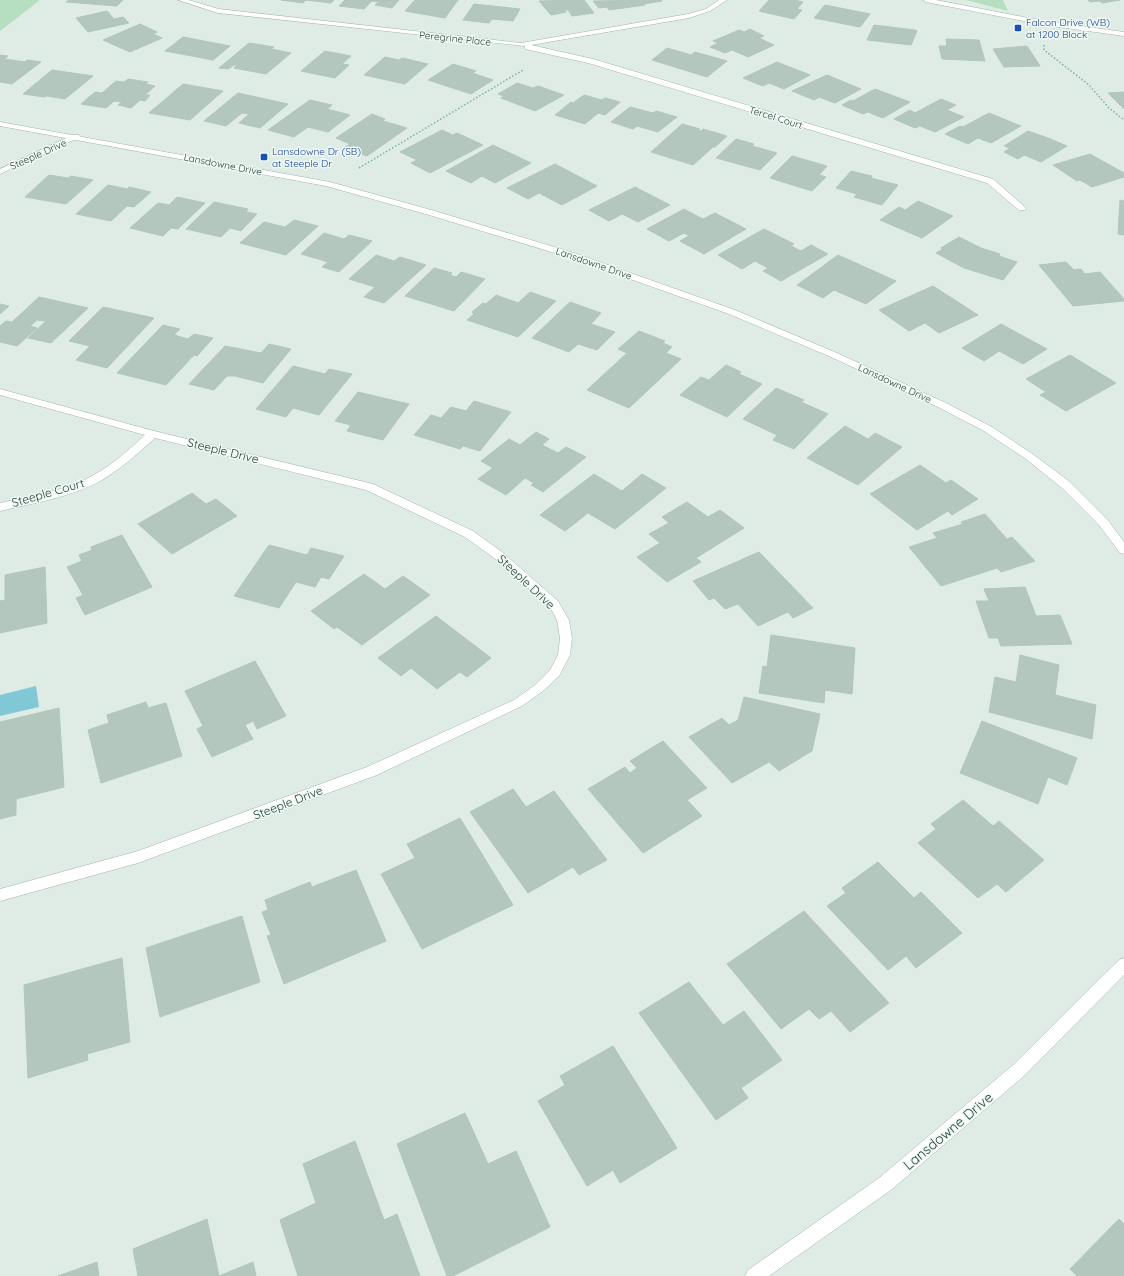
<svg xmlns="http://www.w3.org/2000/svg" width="1124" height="1276" viewBox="0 0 1124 1276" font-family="Quicksand,sans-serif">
  <rect width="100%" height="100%" fill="#dfece6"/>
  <path fill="#b6dfc1" d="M 0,0 L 40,0 L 0,31 Z
    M 966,0 L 1003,0 L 1008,11 Z"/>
  <path fill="#81c8d6" d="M 36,686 L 39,707 L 0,716 L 0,695 Z"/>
  <path fill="#b4c7bf" stroke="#b1c6bd" d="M 69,0 L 123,0 L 117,6 L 66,2 Z
    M 281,0 L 334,0 L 331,3 L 306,0 L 303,3 Z
    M 345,0 L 399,0 L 392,8 L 375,5 L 379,2 L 372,1 L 364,9 L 339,6 Z
    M 415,0 L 458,0 L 445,18 L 405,11 Z
    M 584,0 L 594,13 L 572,16 L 568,10 L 564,10 L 566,12 L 551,15 L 539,1 Z
    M 661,0 L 662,1 L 644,4 L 645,5 L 609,10 L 607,7 L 599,8 L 593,1 Z
    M 769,0 L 795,0 L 803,2 L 797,9 L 802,10 L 794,19 L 759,11 Z
    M 1088,0 L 1120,0 L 1102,3 L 1100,1 L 1090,2 Z
    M 474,4 L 520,9 L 513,21 L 492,19 L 489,23 L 463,20 Z
    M 825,5 L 870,14 L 860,27 L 814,18 Z
    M 107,11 L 114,19 L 123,17 L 129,23 L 88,32 L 76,18 Z
    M 140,24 L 157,32 L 153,34 L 162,38 L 130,52 L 103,40 Z
    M 874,25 L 915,30 L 917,31 L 911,45 L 867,40 Z
    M 750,29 L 764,36 L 759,38 L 774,45 L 748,57 L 732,50 L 725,53 L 710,47 L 718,43 L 713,41 L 739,30 L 744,32 Z
    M 183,37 L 230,46 L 213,60 L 165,51 Z
    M 946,39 L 979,40 L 985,61 L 942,59 L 939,46 L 947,46 Z
    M 249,43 L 274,47 L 271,49 L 291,53 L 266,74 L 234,68 L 237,65 L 234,65 L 228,69 L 219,68 Z
    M 1027,46 L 1040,66 L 1004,67 L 993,49 Z
    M 667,48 L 691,55 L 695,52 L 727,61 L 707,77 L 652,60 Z
    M 325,51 L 351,56 L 342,64 L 349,65 L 335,78 L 301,71 Z
    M 0,55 L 8,56 L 5,59 L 25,62 L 27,60 L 41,62 L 12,84 L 0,82 Z
    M 385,57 L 399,60 L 402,58 L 428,64 L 405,84 L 364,75 Z
    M 777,62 L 810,75 L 784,89 L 769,83 L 763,86 L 743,78 Z
    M 453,64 L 476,71 L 472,73 L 493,80 L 471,94 L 428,80 Z
    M 52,70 L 93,76 L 65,99 L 47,96 L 53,91 L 52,91 L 45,97 L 23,94 Z
    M 827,75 L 861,89 L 835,103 L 819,97 L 814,100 L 792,91 Z
    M 128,79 L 148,82 L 146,84 L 155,86 L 145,95 L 150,95 L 145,101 L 140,100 L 131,108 L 118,105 L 122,102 L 114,101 L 106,108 L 81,104 L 95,92 L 102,93 L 116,81 L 124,82 Z
    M 517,83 L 533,88 L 538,86 L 564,95 L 535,111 L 501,98 L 504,96 L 498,94 Z
    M 183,84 L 223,91 L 190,120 L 149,113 Z
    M 875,89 L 910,102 L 883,118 L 868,112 L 863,114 L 842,105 L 851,100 L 853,101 Z
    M 1124,92 L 1124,109 L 1108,93 Z
    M 238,93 L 288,104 L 260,128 L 239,123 L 249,114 L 242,113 L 226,126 L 204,121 Z
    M 584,95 L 602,100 L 605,98 L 620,102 L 605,115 L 598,113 L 585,124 L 555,115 L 571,102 L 573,103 Z
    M 941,99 L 956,105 L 947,110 L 964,117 L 935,132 L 920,126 L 915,128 L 894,119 L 910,110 L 915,113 Z
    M 310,100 L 332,105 L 327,109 L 350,115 L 328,132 L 308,127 L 294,137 L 268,130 Z
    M 630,107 L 653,113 L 656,111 L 677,117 L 658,132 L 637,126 L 633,129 L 611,122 Z
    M 989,113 L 1021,126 L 991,143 L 978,138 L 968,144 L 945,134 L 960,126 L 963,127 Z
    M 372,114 L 385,119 L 383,121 L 407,128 L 367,156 L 344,148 L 350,144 L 336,138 Z
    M 682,124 L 700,129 L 698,131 L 701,131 L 703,129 L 727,136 L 715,147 L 713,147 L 693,165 L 651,152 Z
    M 442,130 L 453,135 L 457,133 L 483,145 L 430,173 L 411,163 L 417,160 L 400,152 Z
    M 1028,131 L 1048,138 L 1067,146 L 1041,162 L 1024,155 L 1018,159 L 1004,152 L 1010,148 L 1004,146 Z
    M 736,139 L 754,144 L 752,146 L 777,153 L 760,170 L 716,158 Z
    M 493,145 L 531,163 L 495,183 L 482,176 L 471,183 L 446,171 Z
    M 1090,154 L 1124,173 L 1124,177 L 1092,187 L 1080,180 L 1077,181 L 1053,165 Z
    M 792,156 L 827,166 L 819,175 L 826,177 L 812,191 L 770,178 Z
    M 555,164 L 597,186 L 562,205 L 539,193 L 528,199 L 507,188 Z
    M 851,171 L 872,176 L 871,178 L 898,185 L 882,205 L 854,197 L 857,194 L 836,188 Z
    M 49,175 L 68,178 L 71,176 L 93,180 L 66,204 L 25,197 Z
    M 108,185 L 128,189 L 129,187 L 151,192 L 134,207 L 127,206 L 111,221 L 76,214 Z
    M 635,187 L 670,205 L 638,222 L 622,214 L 609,221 L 589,210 Z
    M 177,197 L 205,203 L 178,229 L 171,228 L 163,236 L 130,228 L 158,203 L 169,205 Z
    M 1120,200 L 1124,201 L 1124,235 L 1118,234 Z
    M 918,201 L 953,216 L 922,238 L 880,220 L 899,207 L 905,210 Z
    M 214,202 L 248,209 L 246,212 L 257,214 L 241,231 L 230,228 L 221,237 L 186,229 Z
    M 684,209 L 703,219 L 715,213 L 746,229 L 704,254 L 680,241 L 689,236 L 684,233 L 669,241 L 647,229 Z
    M 294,220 L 318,226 L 286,255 L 240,243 L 264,222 L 285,227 Z
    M 764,229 L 794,244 L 791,246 L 801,251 L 811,245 L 828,254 L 781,281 L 763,271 L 768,268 L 755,261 L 742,269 L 718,255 Z
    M 324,233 L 344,239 L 349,235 L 372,241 L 339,272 L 322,267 L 328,262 L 301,254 Z
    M 959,237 L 981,248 L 1000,254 L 999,256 L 1017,262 L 1003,280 L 964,268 L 936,253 L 943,249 L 941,248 Z
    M 376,255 L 394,261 L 400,257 L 426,265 L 384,303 L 364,297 L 375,287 L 349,279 Z
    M 838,255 L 896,281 L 866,304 L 834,290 L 823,298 L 797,285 Z
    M 1066,262 L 1074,270 L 1081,269 L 1085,274 L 1100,272 L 1124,299 L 1124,301 L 1073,306 L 1039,265 Z
    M 434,268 L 452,273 L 450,275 L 456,277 L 461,272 L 485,279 L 454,311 L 405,296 Z
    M 933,286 L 978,315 L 939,333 L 925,323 L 909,331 L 879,310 Z
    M 530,292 L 556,301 L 518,337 L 467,320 L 474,314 L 472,312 L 483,303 L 486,304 L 496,295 L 518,303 Z
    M 39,297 L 88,308 L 51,343 L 28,338 L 46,321 L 37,320 L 30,326 L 37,328 L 17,346 L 0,342 L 0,326 L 6,321 L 12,322 Z
    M 570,302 L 601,313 L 591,324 L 615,332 L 597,350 L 578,344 L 569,352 L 532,338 Z
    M 0,304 L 9,306 L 0,314 Z
    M 103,307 L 154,318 L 107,368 L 76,360 L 90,346 L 69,341 Z
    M 1001,324 L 1047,349 L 1023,364 L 999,351 L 984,361 L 962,348 Z
    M 163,325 L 180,329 L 174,335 L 188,339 L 194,334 L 213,338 L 197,356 L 194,355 L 166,385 L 117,373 Z
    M 639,331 L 665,341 L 663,343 L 672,347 L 666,353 L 681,359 L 629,408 L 587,390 L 627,353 L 618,349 Z
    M 269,344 L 291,349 L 263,383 L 235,376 L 227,376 L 214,390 L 189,384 L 225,346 L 261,353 Z
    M 1070,355 L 1116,383 L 1066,411 L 1040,395 L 1046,392 L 1026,379 Z
    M 726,365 L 741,372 L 739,374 L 762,384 L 727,417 L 680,395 L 701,377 L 709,380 Z
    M 293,366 L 325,374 L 329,369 L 352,374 L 319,415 L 293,408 L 286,417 L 256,409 Z
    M 776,388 L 804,400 L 801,402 L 828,414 L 794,449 L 773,440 L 777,435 L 743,419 Z
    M 358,392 L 409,404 L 383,440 L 347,431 L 351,425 L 335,421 Z
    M 474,401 L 511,412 L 480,451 L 463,446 L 460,449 L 414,435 L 431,415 L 441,418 L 451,407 L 466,411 Z
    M 845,426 L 868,439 L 875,433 L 902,447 L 858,485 L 807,458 Z
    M 536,432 L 549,439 L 542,445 L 558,453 L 566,447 L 586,457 L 543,492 L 531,485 L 534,483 L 525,478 L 506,495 L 478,479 L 493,468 L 481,461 L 509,439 L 520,445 Z
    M 920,465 L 946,483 L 951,480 L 978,499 L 952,515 L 948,511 L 917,530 L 870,494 Z
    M 594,474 L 622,491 L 642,474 L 666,488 L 615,529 L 588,513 L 565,531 L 540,515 Z
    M 192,493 L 206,504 L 216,499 L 237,516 L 172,554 L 138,524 Z
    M 687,502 L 708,517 L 720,510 L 744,528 L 696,558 L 701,562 L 667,582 L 637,557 L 660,543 L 649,534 L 669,523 L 662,517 Z
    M 985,514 L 1007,539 L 1012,537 L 1035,561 L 1001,572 L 997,568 L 941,586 L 909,547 L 937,538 L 933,533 L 963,524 L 961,522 Z
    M 122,535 L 152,587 L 85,615 L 76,598 L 83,595 L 67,567 L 82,561 L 79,555 L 92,550 L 91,547 Z
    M 269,545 L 307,555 L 311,548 L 344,556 L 329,579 L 321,577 L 315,587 L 296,582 L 279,608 L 234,596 Z
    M 759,552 L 813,608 L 793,618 L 788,612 L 758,626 L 738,604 L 725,609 L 714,598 L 709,600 L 693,581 Z
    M 45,567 L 47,623 L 0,633 L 0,601 L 5,600 L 5,575 Z
    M 364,574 L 385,589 L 403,576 L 430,595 L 362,645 L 337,627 L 334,629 L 311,611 Z
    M 1025,587 L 1036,616 L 1060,615 L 1072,644 L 1001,646 L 998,638 L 989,638 L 976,601 L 989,601 L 984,589 Z
    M 436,616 L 491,658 L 467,677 L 460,672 L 437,689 L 411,668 L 401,676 L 378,658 Z
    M 771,635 L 855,648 L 852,694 L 825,690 L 824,703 L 759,693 L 763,666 L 767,667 Z
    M 1020,655 L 1059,665 L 1055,695 L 1096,705 L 1092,739 L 989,712 L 995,677 L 1016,682 Z
    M 255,661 L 286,716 L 257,729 L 253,721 L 245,725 L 253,739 L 212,757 L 197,729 L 203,726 L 185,691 Z
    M 744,697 L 820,714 L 812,751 L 779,771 L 769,762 L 732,783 L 689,737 L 722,718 L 729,725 L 738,720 Z
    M 146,702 L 148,708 L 166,703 L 182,756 L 101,783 L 88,730 L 109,723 L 107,715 Z
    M 59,708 L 64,787 L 16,799 L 16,815 L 0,819 L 0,722 Z
    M 982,721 L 1077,758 L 1067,785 L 1048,777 L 1038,804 L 960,773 Z
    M 663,741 L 707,788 L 687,800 L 702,816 L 643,853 L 588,789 L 625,767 L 630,773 L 637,768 L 630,761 Z
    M 513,789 L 526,807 L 554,791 L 607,860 L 579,875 L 573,867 L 528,893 L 470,812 Z
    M 963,800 L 993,826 L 999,821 L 1044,860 L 1006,892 L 997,884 L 978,898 L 918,843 L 936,829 L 931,824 Z
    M 460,818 L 513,905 L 422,949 L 381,874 L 415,858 L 407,844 Z
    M 878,862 L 914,898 L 921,892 L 962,933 L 916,968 L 906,956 L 888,970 L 827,906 L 846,893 L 842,888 Z
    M 356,870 L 386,941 L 284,984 L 267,936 L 271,935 L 262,912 L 268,910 L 265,900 L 310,882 L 312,887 Z
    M 804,911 L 889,1003 L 850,1032 L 831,1011 L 819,1019 L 809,1009 L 781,1029 L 727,964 Z
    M 242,916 L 260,982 L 160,1017 L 146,948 Z
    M 122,958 L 130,1042 L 87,1054 L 88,1060 L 28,1078 L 24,985 Z
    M 689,982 L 723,1025 L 744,1011 L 782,1060 L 741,1088 L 748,1098 L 716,1120 L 639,1013 Z
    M 613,1046 L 677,1148 L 620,1183 L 613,1170 L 587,1186 L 538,1101 L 565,1085 L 560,1076 Z
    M 465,1113 L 488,1164 L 516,1151 L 550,1227 L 453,1276 L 447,1276 L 397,1144 Z
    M 355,1141 L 384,1220 L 397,1214 L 420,1276 L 298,1276 L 280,1220 L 316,1203 L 303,1164 Z
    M 207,1219 L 219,1276 L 253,1262 L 256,1276 L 138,1276 L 133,1249 Z
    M 1119,1219 L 1124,1224 L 1124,1276 L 1077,1276 L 1070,1269 Z
    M 97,1262 L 99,1276 L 58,1276 Z"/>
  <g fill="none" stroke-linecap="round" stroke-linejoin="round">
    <defs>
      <path id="minor" d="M 178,0 L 188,0 L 219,9 L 521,43 L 688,14 L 706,9 L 719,0 L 727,0 L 710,11 L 689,18 L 531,45 L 593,59 L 993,179 L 1026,208 L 1025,210 L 1019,210 L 987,183 L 588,63 L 525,49 L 525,46 L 218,13 Z
        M 73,135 L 79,135 L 80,137 L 0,174 L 0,169 Z
        M 0,389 L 154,431 L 373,484 L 473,531 L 502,552 L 558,601 L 569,620 L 572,638 L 570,655 L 559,676 L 543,691 L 522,706 L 377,775 L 138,863 L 0,901 L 0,889 L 138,851 L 367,767 L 514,700 L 535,685 L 550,670 L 558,655 L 560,638 L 557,620 L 550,607 L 494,558 L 465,537 L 366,490 L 155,438 C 138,453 122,468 102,480 C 72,497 34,503 0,511 L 0,503 C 31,496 66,491 94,475 C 113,464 129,450 145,435 L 0,395 Z"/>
      <path id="tertiary" d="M 923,0 L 936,0 L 1044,21 L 1124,32 L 1124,36 L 1044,25 L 926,2 Z
        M 0,122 L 330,182 L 435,211 L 574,253 L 735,310 L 837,353 L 946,403 L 992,427 L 1034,455 L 1070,482 L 1107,519 L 1124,542 L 1124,554 L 1120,553 L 1099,525 L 1062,488 L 1026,459 L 984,431 L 938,407 L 831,357 L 729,314 L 568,257 L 429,215 L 326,186 L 0,126 Z
        M 1124,958 L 1124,975 L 1025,1075 L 891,1190 L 769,1276 L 745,1276 L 748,1270 L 879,1178 L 1013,1065 L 1119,960 Z"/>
    </defs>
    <use href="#minor" stroke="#a2b4ad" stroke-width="1"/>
    <use href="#tertiary" stroke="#a2b4ad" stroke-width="1"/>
    <path stroke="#7cb2a2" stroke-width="1.5" stroke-dasharray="1.5 2" stroke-linecap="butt" d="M 1044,45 L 1044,50 L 1089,85 L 1109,108 L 1124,120
      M 359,168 L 523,70"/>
    <use href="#minor" fill="#fff" fill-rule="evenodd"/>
    <use href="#tertiary" fill="#fff" fill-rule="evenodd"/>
  </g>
  <g fill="#1a4fb4" stroke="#f0f8f4" stroke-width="1.5">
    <rect x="1014" y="24" width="8" height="8" rx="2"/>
    <rect x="260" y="153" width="8" height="8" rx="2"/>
  </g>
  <g text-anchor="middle" stroke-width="3" stroke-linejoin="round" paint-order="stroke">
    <g font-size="10" fill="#164399" stroke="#f0f8f4" text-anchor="start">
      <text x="1026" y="26">Falcon Drive (WB)<tspan x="1026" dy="12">at 1200 Block</tspan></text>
      <text x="272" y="155">Lansdowne Dr (SB)<tspan x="272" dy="12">at Steeple Dr</tspan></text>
    </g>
    <g font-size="10" fill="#1f3d35" stroke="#f0f8f4">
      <text transform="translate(455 38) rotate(6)" y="4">Peregrine Place</text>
      <text transform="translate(776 117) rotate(17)" y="4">Tercel Court</text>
      <text transform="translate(38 154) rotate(-24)" y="4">Steeple Drive</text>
      <text transform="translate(223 164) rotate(11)" y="4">Lansdowne Drive</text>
      <text transform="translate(594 263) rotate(19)" y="4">Lansdowne Drive</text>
      <text transform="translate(895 383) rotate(25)" y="4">Lansdowne Drive</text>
    </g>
    <g font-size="12" fill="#1f3d35" stroke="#f0f8f4">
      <text transform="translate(223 451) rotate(14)" y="4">Steeple Drive</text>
      <text transform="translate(48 493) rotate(-16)" y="4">Steeple Court</text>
      <text transform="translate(526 582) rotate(43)" y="4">Steeple Drive</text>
      <text transform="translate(288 803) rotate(-21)" y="4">Steeple Drive</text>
    </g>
    <g font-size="14" fill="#1f3d35" stroke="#f0f8f4">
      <text transform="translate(948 1131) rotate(-40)" y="5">Lansdowne Drive</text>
    </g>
  </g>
</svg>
